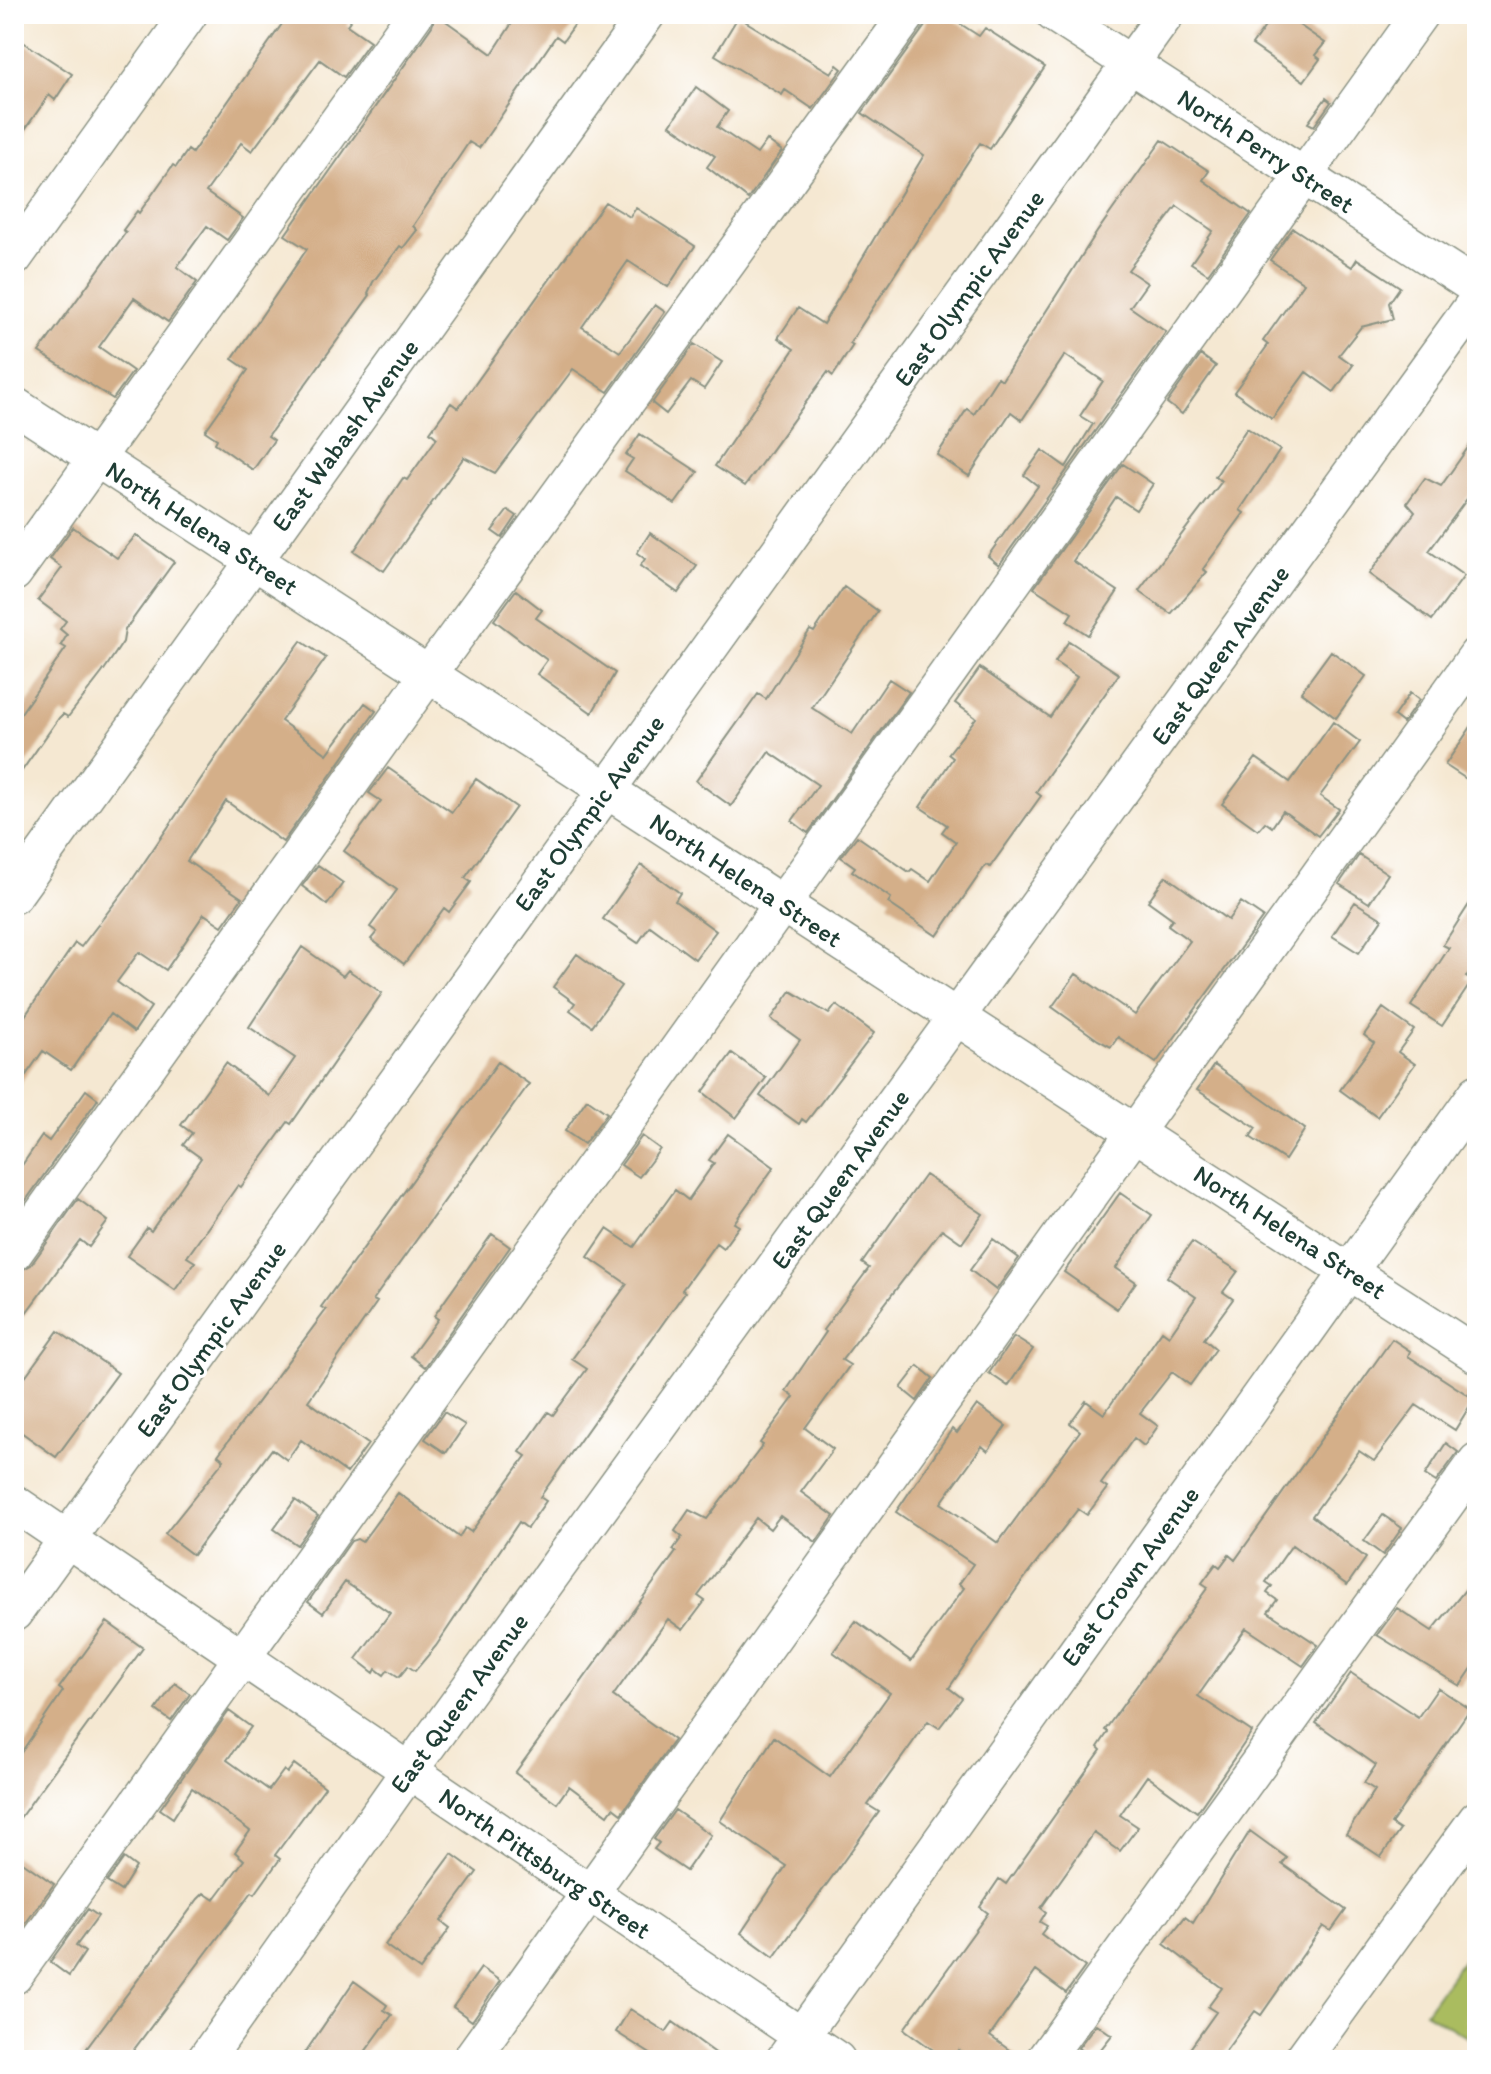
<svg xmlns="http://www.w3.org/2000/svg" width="1491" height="2074" viewBox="0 0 1491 2074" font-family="Itim,sans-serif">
  <rect width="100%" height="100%" fill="#fff"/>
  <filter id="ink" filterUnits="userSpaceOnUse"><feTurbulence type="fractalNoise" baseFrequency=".0125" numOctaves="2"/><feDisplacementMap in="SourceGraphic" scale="16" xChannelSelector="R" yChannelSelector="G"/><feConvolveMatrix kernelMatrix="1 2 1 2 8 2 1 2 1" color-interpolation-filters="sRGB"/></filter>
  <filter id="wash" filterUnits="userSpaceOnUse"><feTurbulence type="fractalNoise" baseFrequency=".006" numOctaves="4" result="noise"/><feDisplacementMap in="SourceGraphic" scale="32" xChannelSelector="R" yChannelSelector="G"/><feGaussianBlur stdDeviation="1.8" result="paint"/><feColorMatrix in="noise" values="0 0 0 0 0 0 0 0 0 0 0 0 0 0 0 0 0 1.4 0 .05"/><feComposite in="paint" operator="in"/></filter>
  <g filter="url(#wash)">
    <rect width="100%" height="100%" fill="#f5e8d2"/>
    <path fill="#aabc5f" stroke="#647c4a" stroke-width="2" d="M 1477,1940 L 1477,2043 L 1425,2012 Z"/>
    <g id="blocks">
      <path fill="#d4af89" d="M 289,14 L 355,14 L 347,25 L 370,41 L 344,77 L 320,60 L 252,151 L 241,143 L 206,192 L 243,218 L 227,240 L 207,226 L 177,267 L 197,282 L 168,322 L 134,298 L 99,347 L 133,371 L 113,399 L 39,352 L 126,232 L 123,230 L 137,211 L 139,213 L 173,165 L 176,167 L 188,150 L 192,153 Z
        M 436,14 L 492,54 L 518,14 L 582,14 L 563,41 L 556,36 L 479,148 L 469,142 L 413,226 L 417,230 L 403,248 L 400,246 L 373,282 L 368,293 L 370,295 L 268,436 L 274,440 L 253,470 L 215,443 L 217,439 L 205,431 L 248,370 L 232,359 L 307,249 L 285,235 L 432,26 Z
        M 929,14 L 945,14 L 979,36 L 985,28 L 1045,67 L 990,149 L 980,143 L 850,343 L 853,345 L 833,376 L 828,372 L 745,486 L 715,466 L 794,349 L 778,338 L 798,308 L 823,324 L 924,155 L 862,113 L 925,26 Z
        M 1274,14 L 1283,14 L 1325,43 L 1315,55 L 1320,59 L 1304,81 L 1252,45 Z
        M 738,17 L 831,73 L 837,65 L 842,69 L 813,109 L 785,90 L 782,95 L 715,55 Z
        M 14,36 L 72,74 L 55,100 L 49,95 L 14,145 Z
        M 696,87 L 728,111 L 717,127 L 757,154 L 767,140 L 782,151 L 748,199 L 707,167 L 715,156 L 670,125 Z
        M 1326,98 L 1331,102 L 1314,126 L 1308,123 Z
        M 1162,140 L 1209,171 L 1203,180 L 1251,214 L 1208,274 L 1191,263 L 1213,231 L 1177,206 L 1128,270 L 1147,283 L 1130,307 L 1166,332 L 999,565 L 988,556 L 1038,486 L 1024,475 L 1042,450 L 1066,467 L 1093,424 L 1080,416 L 1103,381 L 1065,355 L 1022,420 L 1011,412 L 969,476 L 937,455 L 967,409 L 974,414 L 998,377 L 1002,380 L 1097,232 Z
        M 605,202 L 630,217 L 636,208 L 695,246 L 668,287 L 628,261 L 582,327 L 620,352 L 655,305 L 665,312 L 608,392 L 573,369 L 495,473 L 464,457 L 384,571 L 354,551 L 403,478 L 407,480 L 437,438 L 430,432 L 451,403 L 458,408 Z
        M 1293,228 L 1352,267 L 1357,259 L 1400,287 L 1389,303 L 1393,319 L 1361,327 L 1339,355 L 1353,365 L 1334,392 L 1306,372 L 1272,419 L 1234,392 L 1268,345 L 1263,341 L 1304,283 L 1270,260 Z
        M 694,344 L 722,362 L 704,389 L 691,381 L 666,414 L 652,403 Z
        M 1201,355 L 1216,366 L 1182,414 L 1167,403 Z
        M 1247,428 L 1280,450 L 1240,510 L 1244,513 L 1203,569 L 1207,572 L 1171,614 L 1139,591 L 1222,481 L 1215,477 Z
        M 640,434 L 698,472 L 675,504 L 625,471 L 633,459 L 626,455 Z
        M 1477,435 L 1477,485 L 1429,551 L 1464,576 L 1432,620 L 1369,574 L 1415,512 L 1407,503 L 1425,478 L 1441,486 Z
        M 1123,464 L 1153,484 L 1136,510 L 1116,497 L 1073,561 L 1118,591 L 1088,635 L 1067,621 L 1072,613 L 1034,588 Z
        M 508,510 L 517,516 L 502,538 L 492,531 Z
        M 73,527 L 117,558 L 136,535 L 174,562 L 125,630 L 123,642 L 102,673 L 68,717 L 63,714 L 59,718 L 14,782 L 14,723 L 66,648 L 61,645 L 67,635 L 60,629 L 66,621 L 38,600 L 62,568 L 50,559 Z
        M 650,533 L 697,566 L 678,593 L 640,566 L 645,559 L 637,553 Z
        M 844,587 L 878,611 L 812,708 L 852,734 L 889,679 L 909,692 L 808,833 L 792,821 L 818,785 L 769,752 L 731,806 L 696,781 L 758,694 L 766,699 L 810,630 L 814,632 Z
        M 516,590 L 542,610 L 536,618 L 615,673 L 592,713 L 537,674 L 547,660 L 494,620 Z
        M 301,641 L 326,658 L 281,721 L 327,754 L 365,703 L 376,711 L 283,842 L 226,801 L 187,861 L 242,898 L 222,926 L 204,914 L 166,970 L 139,952 L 117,982 L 151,1007 L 134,1032 L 110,1014 L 71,1070 L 43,1051 L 14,1092 L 14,1032 L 75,943 L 81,947 L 130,883 L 233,732 Z
        M 1069,641 L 1119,674 L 1036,792 L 1041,796 L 990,867 L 986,865 L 937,936 L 888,903 L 891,898 L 852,871 L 855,867 L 841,857 L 857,836 L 909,872 L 912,869 L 930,881 L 956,842 L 942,832 L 947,825 L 920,807 L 953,758 L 948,754 L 976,718 L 955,703 L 980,668 L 1050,717 L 1077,677 L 1055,662 Z
        M 1331,651 L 1366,676 L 1336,718 L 1301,692 Z
        M 1410,693 L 1419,700 L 1403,723 L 1394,716 Z
        M 1477,718 L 1477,786 L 1445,765 Z
        M 1333,722 L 1360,742 L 1320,796 L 1339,809 L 1318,836 L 1283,811 L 1272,827 L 1265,822 L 1258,830 L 1222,804 L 1256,758 L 1290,782 Z
        M 388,768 L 452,812 L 476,779 L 516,807 L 465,878 L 471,882 L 449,912 L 444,908 L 404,964 L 371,939 L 377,932 L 370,927 L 397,890 L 344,851 L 381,801 L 369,793 Z
        M 1359,855 L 1388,874 L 1369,903 L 1339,884 Z
        M 318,865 L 343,883 L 327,905 L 302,886 Z
        M 641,865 L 680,893 L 675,901 L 716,931 L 695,959 L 650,926 L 638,943 L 603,919 Z
        M 1166,876 L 1228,920 L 1241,902 L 1263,917 L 1156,1063 L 1118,1037 L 1111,1047 L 1098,1040 L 1052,1007 L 1076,974 L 1135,1015 L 1190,941 L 1168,925 L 1173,919 L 1148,901 Z
        M 1477,892 L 1477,960 L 1466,977 L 1472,981 L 1442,1026 L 1411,1006 L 1449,948 L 1443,945 Z
        M 1355,902 L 1382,919 L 1359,953 L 1332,936 Z
        M 302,947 L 343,976 L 348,970 L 382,993 L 291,1124 L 288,1122 L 241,1187 L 238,1185 L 187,1257 L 195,1262 L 175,1290 L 127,1256 L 147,1228 L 151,1231 L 201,1158 L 183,1145 L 192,1133 L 181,1125 L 226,1063 L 269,1096 L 295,1058 L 249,1027 Z
        M 577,954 L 621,986 L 592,1026 L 570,1010 L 575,1003 L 553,987 Z
        M 791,991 L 829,1014 L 836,1005 L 874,1033 L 806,1122 L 802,1119 L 799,1124 L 760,1096 L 800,1040 L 771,1019 Z
        M 1383,1008 L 1414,1030 L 1398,1052 L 1415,1064 L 1377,1117 L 1340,1090 L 1374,1043 L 1364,1035 Z
        M 732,1053 L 766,1078 L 736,1118 L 703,1092 Z
        M 498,1062 L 529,1084 L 373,1300 L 377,1302 L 308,1401 L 368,1444 L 347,1473 L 301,1440 L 287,1460 L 272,1449 L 193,1555 L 165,1534 L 224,1460 L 218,1455 L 326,1310 L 321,1307 Z
        M 1214,1065 L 1305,1129 L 1285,1160 L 1250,1137 L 1256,1128 L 1197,1090 Z
        M 86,1090 L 98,1099 L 14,1217 L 14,1177 L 42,1136 L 49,1141 Z
        M 587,1099 L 607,1113 L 584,1144 L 565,1131 Z
        M 728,1134 L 774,1167 L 734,1223 L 739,1226 L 723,1248 L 716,1243 L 682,1290 L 685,1292 L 540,1497 L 546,1501 L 527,1528 L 519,1522 L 436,1646 L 415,1671 L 408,1666 L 399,1677 L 388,1670 L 384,1675 L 376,1669 L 374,1673 L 356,1659 L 390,1613 L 345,1582 L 323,1613 L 308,1602 L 351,1541 L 357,1539 L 362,1542 L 398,1493 L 459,1537 L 465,1528 L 471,1532 L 526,1456 L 520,1452 L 548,1412 L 553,1415 L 587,1369 L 572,1359 L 627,1284 L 588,1257 L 607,1229 L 634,1247 L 675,1190 L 688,1200 L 714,1163 L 709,1160 Z
        M 642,1136 L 660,1149 L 639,1177 L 621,1165 Z
        M 925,1175 L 983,1214 L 962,1243 L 942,1229 L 842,1360 L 850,1365 L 805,1428 L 833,1449 L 801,1492 L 834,1516 L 816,1542 L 780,1516 L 770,1529 L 756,1518 L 698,1596 L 705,1601 L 683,1630 L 668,1619 L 613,1696 L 674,1740 L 621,1814 L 613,1808 L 608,1815 L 569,1786 L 557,1803 L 515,1773 L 676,1552 L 673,1550 L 682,1537 L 675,1531 L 689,1510 L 707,1519 L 763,1445 L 760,1443 L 794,1397 L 786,1391 L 826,1332 L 823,1330 L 869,1268 L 862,1263 Z
        M 1120,1193 L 1152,1215 L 1116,1268 L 1136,1282 L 1117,1309 L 1064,1272 Z
        M 78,1199 L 108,1221 L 89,1247 L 80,1240 L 14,1329 L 14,1274 L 31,1265 Z
        M 492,1234 L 510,1247 L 425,1367 L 411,1356 L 438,1319 L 434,1316 Z
        M 993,1239 L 1019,1258 L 996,1290 L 970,1270 Z
        M 1192,1242 L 1238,1271 L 1223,1292 L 1233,1299 L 1204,1339 L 1216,1349 L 1190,1385 L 1172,1372 L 1140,1413 L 1158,1426 L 1144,1446 L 1134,1438 L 1101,1484 L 1107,1488 L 1087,1515 L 1078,1509 L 1020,1584 L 949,1688 L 962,1698 L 939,1728 L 928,1721 L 868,1805 L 879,1812 L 774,1957 L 741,1933 L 786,1866 L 720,1821 L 774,1737 L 830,1777 L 890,1693 L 833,1652 L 856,1621 L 911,1661 L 964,1588 L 959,1584 L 973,1564 L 896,1512 L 952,1429 L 957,1433 L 977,1405 L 1006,1426 L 988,1451 L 982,1446 L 941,1503 L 998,1543 L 1080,1431 L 1070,1423 L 1086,1401 L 1104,1414 L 1162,1331 L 1169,1336 L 1196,1297 L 1167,1277 Z
        M 58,1331 L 118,1373 L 56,1457 L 14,1427 L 14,1392 Z
        M 1014,1337 L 1033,1349 L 1008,1386 L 989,1373 Z
        M 1392,1339 L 1410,1351 L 1408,1356 L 1474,1399 L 1455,1430 L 1416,1405 L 1374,1461 L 1359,1451 L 1312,1516 L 1366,1558 L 1347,1585 L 1292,1545 L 1266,1582 L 1272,1586 L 1267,1593 L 1277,1600 L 1268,1612 L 1318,1645 L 1303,1666 L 1246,1628 L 1198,1696 L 1252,1732 L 1197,1812 L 1147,1776 L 1120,1815 L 1138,1827 L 1120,1851 L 1094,1833 L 1041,1908 L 1046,1912 L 1040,1922 L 1047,1926 L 1041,1934 L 1085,1967 L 1066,1993 L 1036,1971 L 990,2036 L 1023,2060 L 975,2060 L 959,2050 L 953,2060 L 947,2060 L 904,2029 L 988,1913 L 980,1907 L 999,1879 L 1006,1884 L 1101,1750 L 1098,1747 L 1108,1732 L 1105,1730 L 1208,1587 L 1202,1583 L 1216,1564 L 1220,1567 L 1229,1555 L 1235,1560 Z
        M 918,1366 L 933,1378 L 917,1401 L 901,1388 Z
        M 444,1412 L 465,1425 L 446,1453 L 425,1439 Z
        M 1446,1443 L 1458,1452 L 1436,1482 L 1425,1475 Z
        M 295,1500 L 318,1516 L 297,1545 L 274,1529 Z
        M 1383,1515 L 1402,1528 L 1383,1555 L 1364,1541 Z
        M 1477,1575 L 1477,1661 L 1460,1686 L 1377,1635 L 1397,1608 L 1432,1631 Z
        M 107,1622 L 143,1648 L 14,1826 L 14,1763 L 63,1691 L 59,1688 Z
        M 1351,1673 L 1418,1717 L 1438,1688 L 1470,1709 L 1391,1824 L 1400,1830 L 1381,1857 L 1346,1834 L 1375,1790 L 1364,1783 L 1376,1765 L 1316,1723 Z
        M 175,1683 L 190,1694 L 171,1721 L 156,1710 Z
        M 229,1711 L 251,1727 L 227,1760 L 269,1790 L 284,1770 L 287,1773 L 294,1764 L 325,1787 L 275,1855 L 280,1859 L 255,1894 L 252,1892 L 126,2060 L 78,2060 L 198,1899 L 204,1893 L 214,1900 L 244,1860 L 235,1852 L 250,1831 L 192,1788 L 173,1818 L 160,1809 Z
        M 675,1810 L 711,1835 L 686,1871 L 654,1849 L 659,1843 L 654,1839 Z
        M 1250,1831 L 1287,1858 L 1282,1864 L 1346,1910 L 1331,1931 L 1323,1926 L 1261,2015 L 1255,2011 L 1219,2060 L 1182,2060 L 1216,2012 L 1208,2007 L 1222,1988 L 1164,1944 L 1185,1917 L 1193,1923 Z
        M 452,1854 L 477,1872 L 441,1921 L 450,1928 L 420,1970 L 385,1945 Z
        M 14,1856 L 54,1884 L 15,1938 L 14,1937 Z
        M 124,1858 L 136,1867 L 121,1891 L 107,1882 Z
        M 88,1909 L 98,1916 L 76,1946 L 85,1952 L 69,1976 L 50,1962 Z
        M 481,1968 L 500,1981 L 472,2021 L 453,2007 Z
        M 354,1981 L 387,2005 L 384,2010 L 392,2015 L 359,2060 L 300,2060 Z
        M 630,2009 L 666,2032 L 673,2022 L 725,2060 L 660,2060 L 616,2032 Z
        M 1096,2024 L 1112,2035 L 1093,2059 L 1078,2048 Z"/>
    </g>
  </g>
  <g filter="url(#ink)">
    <use href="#blocks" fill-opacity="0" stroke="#8a9283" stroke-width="2"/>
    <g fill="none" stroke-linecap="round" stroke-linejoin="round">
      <defs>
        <path id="minor" d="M 1054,14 L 1477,288
          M 14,258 L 189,14
          M 14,405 L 1477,1355
          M 14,573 L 415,14
          M 14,895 L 647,14
          M 14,1253 L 428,675 L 908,14
          M 14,1503 L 837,2060
          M 14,1613 L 1166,14
          M 14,1976 L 1420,14
          M 205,2060 L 409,1771 L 1477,300
          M 470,2060 L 1477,655
          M 784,2060 L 1477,1093
          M 1044,2060 L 1477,1461
          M 1302,2060 L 1477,1819"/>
      </defs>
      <use href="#minor" stroke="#8a9283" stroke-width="39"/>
      <use href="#minor" stroke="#fff" stroke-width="36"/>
    </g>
  </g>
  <g text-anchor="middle" stroke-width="6" stroke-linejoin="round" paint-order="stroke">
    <g font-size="26" fill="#1f3d34" stroke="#fff">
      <text transform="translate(1266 151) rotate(33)" y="9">North Perry Street</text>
      <text transform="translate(969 288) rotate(-54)" y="9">East Olympic Avenue</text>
      <text transform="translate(345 435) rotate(-54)" y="9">East Wabash Avenue</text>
      <text transform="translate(202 528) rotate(33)" y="9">North Helena Street</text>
      <text transform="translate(1220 655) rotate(-54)" y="9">East Queen Avenue</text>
      <text transform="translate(589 813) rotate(-54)" y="9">East Olympic Avenue</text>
      <text transform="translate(746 880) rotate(33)" y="9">North Helena Street</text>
      <text transform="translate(840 1179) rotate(-54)" y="9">East Queen Avenue</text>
      <text transform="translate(1290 1232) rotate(33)" y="9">North Helena Street</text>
      <text transform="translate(211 1339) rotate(-54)" y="9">East Olympic Avenue</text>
      <text transform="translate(1130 1576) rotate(-54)" y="9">East Crown Avenue</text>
      <text transform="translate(459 1703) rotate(-54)" y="9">East Queen Avenue</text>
      <text transform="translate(545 1863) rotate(34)" y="9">North Pittsburg Street</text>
    </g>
  </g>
  <rect width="1491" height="2074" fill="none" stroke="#fff" stroke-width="48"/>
</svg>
